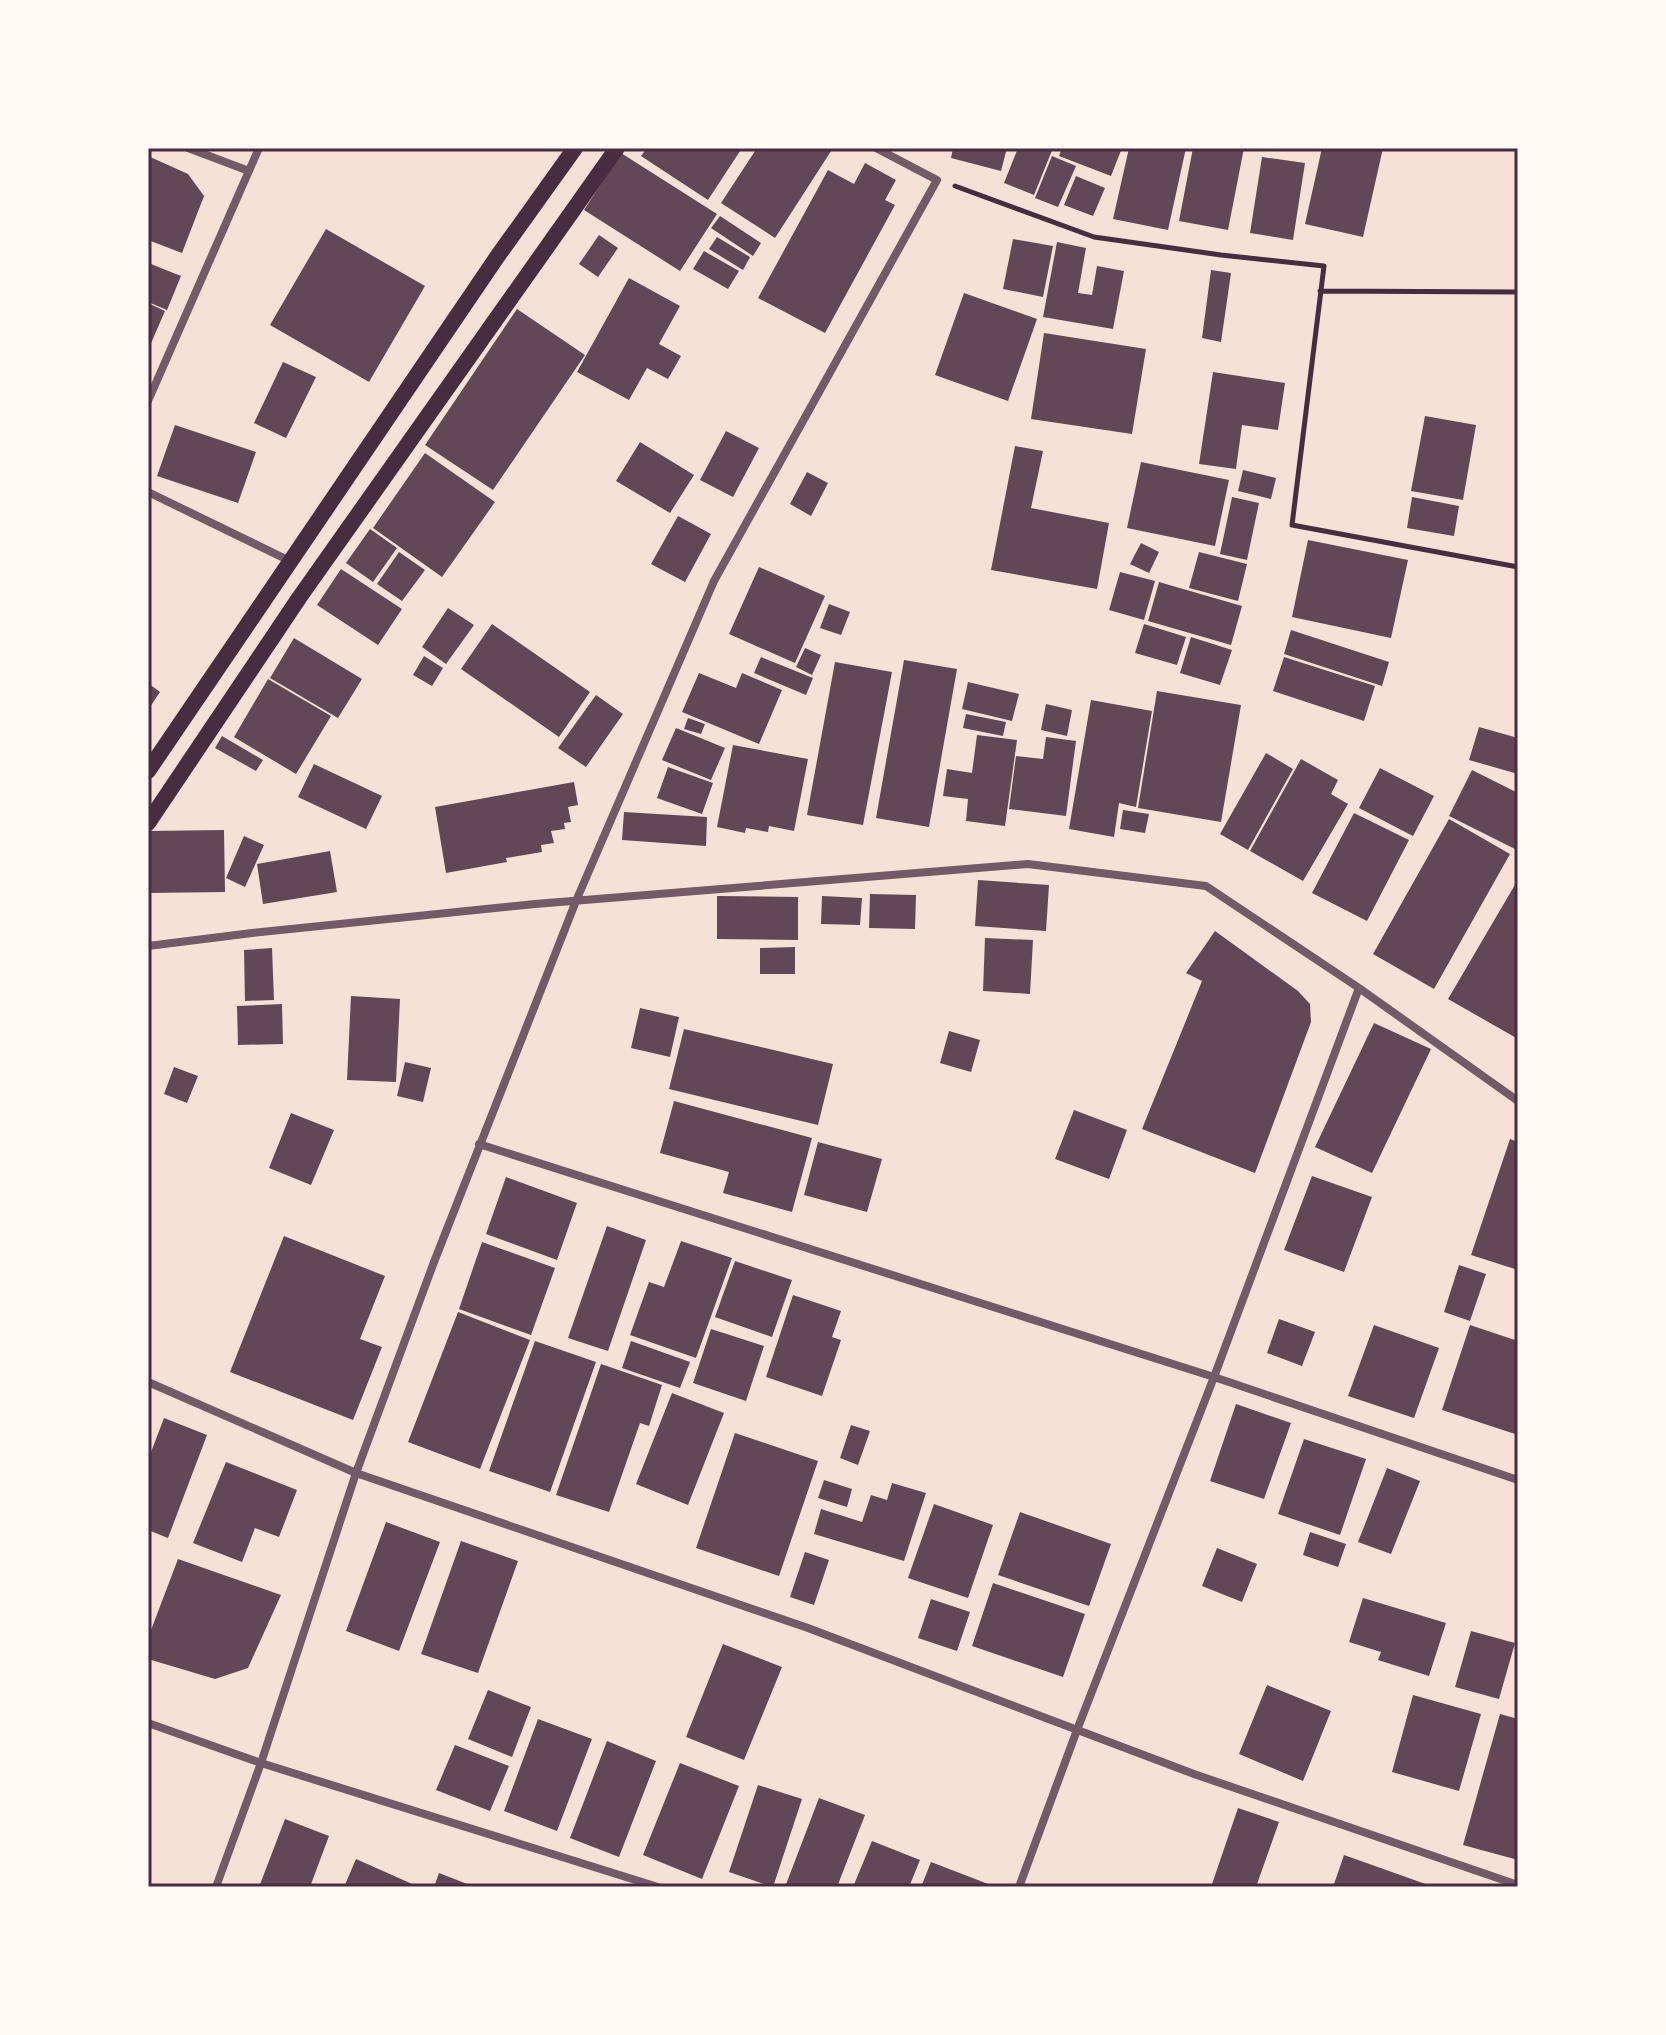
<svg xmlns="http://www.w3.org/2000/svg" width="1666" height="2035" viewBox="0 0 1666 2035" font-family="'PT Sans Narrow',sans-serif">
  <rect width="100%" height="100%" fill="#f7e1d7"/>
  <path fill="#644757" d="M 647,148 L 742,148 L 708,200 L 641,156 Z
    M 757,148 L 833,148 L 775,238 L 721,203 Z
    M 953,148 L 1007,148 L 1001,171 L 951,158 Z
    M 1018,148 L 1053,148 L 1034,195 L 1004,183 Z
    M 1062,148 L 1122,148 L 1111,176 L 1059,156 Z
    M 1129,148 L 1186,148 L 1168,230 L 1113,219 Z
    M 1193,148 L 1244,148 L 1228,230 L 1179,221 Z
    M 1322,148 L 1383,148 L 1363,237 L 1305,224 Z
    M 621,153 L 717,214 L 680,271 L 584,210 Z
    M 148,156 L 188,174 L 204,196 L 182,253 L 148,240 Z
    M 1052,156 L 1076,166 L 1058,207 L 1035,198 Z
    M 1262,157 L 1305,163 L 1293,240 L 1250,233 Z
    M 865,163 L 896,180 L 885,200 L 895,205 L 825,333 L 758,298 L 828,170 L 854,184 Z
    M 1076,176 L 1105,188 L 1093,216 L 1064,205 Z
    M 720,216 L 761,243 L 753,256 L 711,228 Z
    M 326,229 L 425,286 L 369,382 L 270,325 Z
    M 599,235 L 618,248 L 598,277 L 579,264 Z
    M 717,237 L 750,257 L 743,270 L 709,249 Z
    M 1013,239 L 1053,246 L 1043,297 L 1003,289 Z
    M 1057,242 L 1086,248 L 1078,293 L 1092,295 L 1097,266 L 1124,271 L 1113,329 L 1043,317 Z
    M 704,251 L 739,271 L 728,289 L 693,269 Z
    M 151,264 L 181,276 L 167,310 L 148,302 L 148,273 Z
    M 1211,270 L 1231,273 L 1221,342 L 1202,338 Z
    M 629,278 L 680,306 L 659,344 L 681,356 L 668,379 L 647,368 L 629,400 L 577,372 Z
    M 964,293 L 1037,319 L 1008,401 L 935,375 Z
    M 148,303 L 165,311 L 148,350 Z
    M 517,309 L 585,355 L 493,490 L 425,445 Z
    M 1044,333 L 1146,349 L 1132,434 L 1031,419 Z
    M 283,362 L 316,377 L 286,438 L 254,423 Z
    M 1213,372 L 1285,383 L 1278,430 L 1242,425 L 1236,469 L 1199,464 Z
    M 1425,416 L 1476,425 L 1463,500 L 1411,491 Z
    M 175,425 L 256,452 L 238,503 L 157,476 Z
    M 726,431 L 759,448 L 733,497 L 700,480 Z
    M 640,442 L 694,475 L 670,513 L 616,481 Z
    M 1015,446 L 1043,451 L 1031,508 L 1109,523 L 1097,589 L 991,570 Z
    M 425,453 L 495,502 L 442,577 L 373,528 Z
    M 1141,462 L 1229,480 L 1215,546 L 1127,528 Z
    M 1243,470 L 1276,478 L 1271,499 L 1238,491 Z
    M 807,472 L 828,483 L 811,516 L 790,504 Z
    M 1232,497 L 1259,503 L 1247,560 L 1220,554 Z
    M 1412,497 L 1459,506 L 1454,536 L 1407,528 Z
    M 678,516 L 711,534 L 685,582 L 651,564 Z
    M 370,529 L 397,548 L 373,582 L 346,563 Z
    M 1308,540 L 1408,560 L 1391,638 L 1292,617 Z
    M 1141,543 L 1159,552 L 1149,573 L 1130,564 Z
    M 399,552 L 425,570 L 402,601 L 377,584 Z
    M 1199,552 L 1247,564 L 1238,601 L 1189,588 Z
    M 759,567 L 825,596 L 795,663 L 729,634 Z
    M 341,569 L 402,609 L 378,645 L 317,605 Z
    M 1120,572 L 1155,581 L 1144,620 L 1109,610 Z
    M 1159,582 L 1242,606 L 1231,645 L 1148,621 Z
    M 829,604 L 850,612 L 841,635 L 820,628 Z
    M 448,608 L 474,625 L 446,664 L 422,647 Z
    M 492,624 L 590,692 L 559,737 L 461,669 Z
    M 1144,624 L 1186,637 L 1177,665 L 1135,653 Z
    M 1291,630 L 1389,662 L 1382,686 L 1284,654 Z
    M 1191,637 L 1232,650 L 1220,685 L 1180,673 Z
    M 294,638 L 362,679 L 338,718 L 270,678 Z
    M 805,648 L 821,655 L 812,675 L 796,667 Z
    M 424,656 L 443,668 L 432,686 L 413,675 Z
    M 761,657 L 813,678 L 806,695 L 754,673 Z
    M 1284,657 L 1375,686 L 1364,721 L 1273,691 Z
    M 904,660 L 957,669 L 929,827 L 876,818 Z
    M 835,662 L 892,672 L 863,825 L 807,815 Z
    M 699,673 L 736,688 L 742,673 L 782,690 L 759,744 L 682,712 Z
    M 268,679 L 331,716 L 296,774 L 234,737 Z
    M 968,682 L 1019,694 L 1012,721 L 962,709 Z
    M 148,683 L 160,692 L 148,710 Z
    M 1157,691 L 1241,705 L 1221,822 L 1138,808 Z
    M 596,695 L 623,714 L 586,767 L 558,748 Z
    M 1091,700 L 1152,711 L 1136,807 L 1119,803 L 1114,837 L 1069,829 Z
    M 1046,704 L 1072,710 L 1067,736 L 1041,730 Z
    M 966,714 L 1006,722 L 1003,736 L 963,728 Z
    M 688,718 L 705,724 L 701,734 L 684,729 Z
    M 1479,727 L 1518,738 L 1518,774 L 1469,760 Z
    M 676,728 L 725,748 L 711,780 L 662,760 Z
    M 977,735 L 1017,740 L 1005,826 L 966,821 L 968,799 L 943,796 L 947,769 L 972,773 Z
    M 222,736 L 263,760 L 256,771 L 215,748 Z
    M 1046,737 L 1076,741 L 1066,816 L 1009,809 L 1016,756 L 1043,759 Z
    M 733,745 L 808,759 L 794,831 L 769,826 L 768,832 L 746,828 L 745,833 L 717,827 Z
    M 1266,753 L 1293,769 L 1248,850 L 1220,834 Z
    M 1301,759 L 1338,780 L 1331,794 L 1348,804 L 1303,881 L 1250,851 Z
    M 314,764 L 382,796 L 366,829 L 298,797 Z
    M 668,767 L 713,783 L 702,814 L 657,798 Z
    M 1380,768 L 1434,796 L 1413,836 L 1359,808 Z
    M 1472,770 L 1518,793 L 1518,843 L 1515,849 L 1449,816 Z
    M 574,782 L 578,805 L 568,807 L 571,822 L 564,823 L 565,829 L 551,831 L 554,843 L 541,845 L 542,852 L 506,858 L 507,862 L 446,873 L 435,807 Z
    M 1123,810 L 1149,814 L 1145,833 L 1120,829 Z
    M 624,812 L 707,817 L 706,846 L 622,840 Z
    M 1354,813 L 1409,840 L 1367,921 L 1312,893 Z
    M 1449,819 L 1510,854 L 1434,989 L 1373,954 Z
    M 224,830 L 225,892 L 148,893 L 148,831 Z
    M 244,836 L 264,845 L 245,887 L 226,878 Z
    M 330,851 L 337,892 L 263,904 L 257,864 Z
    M 978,880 L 1049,885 L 1046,931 L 975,926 Z
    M 1516,883 L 1518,885 L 1518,1039 L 1448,999 Z
    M 870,894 L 916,895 L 915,929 L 869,928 Z
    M 717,896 L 798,897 L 798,940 L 717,939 Z
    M 822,896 L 862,898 L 860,925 L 821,924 Z
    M 1215,931 L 1298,991 L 1310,1004 L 1311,1022 L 1255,1173 L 1142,1129 L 1202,981 L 1186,973 Z
    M 985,938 L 1033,940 L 1030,994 L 983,991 Z
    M 795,947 L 795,974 L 760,974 L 760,948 Z
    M 272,948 L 274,1000 L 245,1001 L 244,950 Z
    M 351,996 L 400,999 L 396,1082 L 347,1080 Z
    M 282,1004 L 283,1044 L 238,1045 L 237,1006 Z
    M 640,1008 L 679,1017 L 670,1057 L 631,1048 Z
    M 1374,1023 L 1431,1049 L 1372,1173 L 1315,1147 Z
    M 684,1029 L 833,1064 L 818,1125 L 669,1089 Z
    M 949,1031 L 980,1040 L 971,1072 L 940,1063 Z
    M 405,1062 L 431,1068 L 423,1102 L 397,1096 Z
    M 174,1067 L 198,1076 L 187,1103 L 164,1094 Z
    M 674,1101 L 812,1138 L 792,1212 L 723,1193 L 729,1172 L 660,1153 Z
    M 1074,1110 L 1127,1130 L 1109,1179 L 1055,1159 Z
    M 291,1113 L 334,1130 L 311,1185 L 269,1168 Z
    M 1510,1139 L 1518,1142 L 1518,1270 L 1471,1255 Z
    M 818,1142 L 882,1159 L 867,1212 L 804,1195 Z
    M 1312,1176 L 1372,1197 L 1344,1272 L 1284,1250 Z
    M 506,1177 L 577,1203 L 557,1260 L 486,1234 Z
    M 607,1226 L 646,1240 L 608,1351 L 568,1338 Z
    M 284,1236 L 385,1276 L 360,1339 L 382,1347 L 353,1420 L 230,1372 Z
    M 681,1241 L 732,1258 L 696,1358 L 630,1335 L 649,1282 L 664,1287 Z
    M 482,1242 L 555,1268 L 531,1335 L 459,1309 Z
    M 735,1261 L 792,1280 L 772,1337 L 715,1317 Z
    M 1459,1265 L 1486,1274 L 1470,1321 L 1444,1312 Z
    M 793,1295 L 841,1311 L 832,1337 L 841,1340 L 822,1396 L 766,1377 Z
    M 458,1312 L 530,1340 L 480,1469 L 408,1442 Z
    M 1279,1319 L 1315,1332 L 1302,1366 L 1267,1353 Z
    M 1374,1325 L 1439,1348 L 1414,1418 L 1348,1396 Z
    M 1470,1325 L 1518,1341 L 1518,1435 L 1442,1410 Z
    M 711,1329 L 764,1346 L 746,1401 L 693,1383 Z
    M 535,1341 L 596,1362 L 550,1492 L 489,1471 Z
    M 631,1341 L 690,1362 L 680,1388 L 622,1368 Z
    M 601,1364 L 662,1385 L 649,1426 L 640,1423 L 609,1512 L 556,1495 Z
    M 672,1393 L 724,1413 L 688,1505 L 636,1484 Z
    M 1236,1404 L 1291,1423 L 1264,1499 L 1210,1481 Z
    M 164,1418 L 207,1435 L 168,1538 L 148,1530 L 148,1460 Z
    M 851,1425 L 870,1431 L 858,1465 L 840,1458 Z
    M 735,1433 L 818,1461 L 779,1576 L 696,1548 Z
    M 1304,1439 L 1366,1459 L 1340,1535 L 1278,1514 Z
    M 226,1462 L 297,1490 L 279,1537 L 255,1528 L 242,1562 L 193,1543 Z
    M 1387,1468 L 1420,1481 L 1391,1554 L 1358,1542 Z
    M 824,1480 L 852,1489 L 847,1507 L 818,1498 Z
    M 892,1483 L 926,1493 L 904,1561 L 814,1534 L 821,1509 L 862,1522 L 871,1495 L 887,1500 Z
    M 934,1504 L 993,1525 L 968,1598 L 908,1578 Z
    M 1020,1512 L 1111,1544 L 1089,1606 L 998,1575 Z
    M 386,1522 L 440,1542 L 399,1651 L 346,1631 Z
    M 1310,1532 L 1346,1544 L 1338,1567 L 1303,1555 Z
    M 461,1541 L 518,1561 L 478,1673 L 421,1654 Z
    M 1217,1548 L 1257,1564 L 1242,1602 L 1202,1586 Z
    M 805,1552 L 829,1560 L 814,1605 L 790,1597 Z
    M 178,1559 L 281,1595 L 248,1668 L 215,1679 L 148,1659 L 148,1638 Z
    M 993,1583 L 1085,1614 L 1063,1677 L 972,1646 Z
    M 1363,1598 L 1446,1623 L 1429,1676 L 1378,1660 L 1381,1652 L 1349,1642 Z
    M 931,1599 L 970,1612 L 957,1651 L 918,1638 Z
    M 1471,1631 L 1515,1643 L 1499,1699 L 1455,1687 Z
    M 723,1644 L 782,1667 L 744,1760 L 686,1737 Z
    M 1267,1685 L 1331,1711 L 1303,1781 L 1239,1754 Z
    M 488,1690 L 531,1707 L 512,1757 L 468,1739 Z
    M 1413,1695 L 1481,1714 L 1459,1791 L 1392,1772 Z
    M 1500,1714 L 1518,1719 L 1518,1860 L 1463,1845 Z
    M 538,1719 L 592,1739 L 557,1831 L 504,1811 Z
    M 607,1741 L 656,1761 L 619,1857 L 570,1838 Z
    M 455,1745 L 509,1766 L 490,1811 L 436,1790 Z
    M 680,1763 L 739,1786 L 702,1879 L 643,1855 Z
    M 758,1785 L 802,1799 L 773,1887 L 729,1872 Z
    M 819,1798 L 865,1815 L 837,1887 L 785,1887 Z
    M 1238,1808 L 1279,1822 L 1256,1887 L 1211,1887 Z
    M 285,1819 L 329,1836 L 310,1887 L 259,1887 Z
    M 872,1841 L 920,1860 L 909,1887 L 853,1887 Z
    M 1344,1855 L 1434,1887 L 1333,1887 Z
    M 356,1859 L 419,1887 L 344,1887 Z
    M 931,1862 L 996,1887 L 921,1887 Z
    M 439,1873 L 475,1887 L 434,1887 Z"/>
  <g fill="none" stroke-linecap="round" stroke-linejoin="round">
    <path stroke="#4a2c40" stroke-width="5" d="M 955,186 L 1094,237 L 1221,255 L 1324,266 L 1292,525 L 1518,567
      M 1320,291 L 1518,292"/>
    <path stroke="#755966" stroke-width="8" d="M 188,148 L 249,171
      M 148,401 L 259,148
      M 148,492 L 290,561
      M 148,946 L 252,933 L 535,904 L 1028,864 L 1206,886 L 1359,988 L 1518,1101
      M 479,1144 L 1214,1377 L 1518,1480
      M 148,1382 L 356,1473 L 808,1628 L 1194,1774 L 1518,1885
      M 148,1723 L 261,1763 L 658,1887
      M 216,1887 L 261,1763 L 356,1473 L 434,1262 L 576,901 L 714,581 L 937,180 L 876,148
      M 1019,1887 L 1077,1730 L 1214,1377 L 1359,988"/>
    <path stroke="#4a2c40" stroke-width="16" d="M 148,771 L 497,257 L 575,148
      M 148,823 L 299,598 L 617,148"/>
  </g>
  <rect width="1666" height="2035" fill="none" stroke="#fffaf5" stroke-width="300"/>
  <rect x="150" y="150" width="1366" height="1735" fill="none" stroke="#4a2c40" stroke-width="3"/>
</svg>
